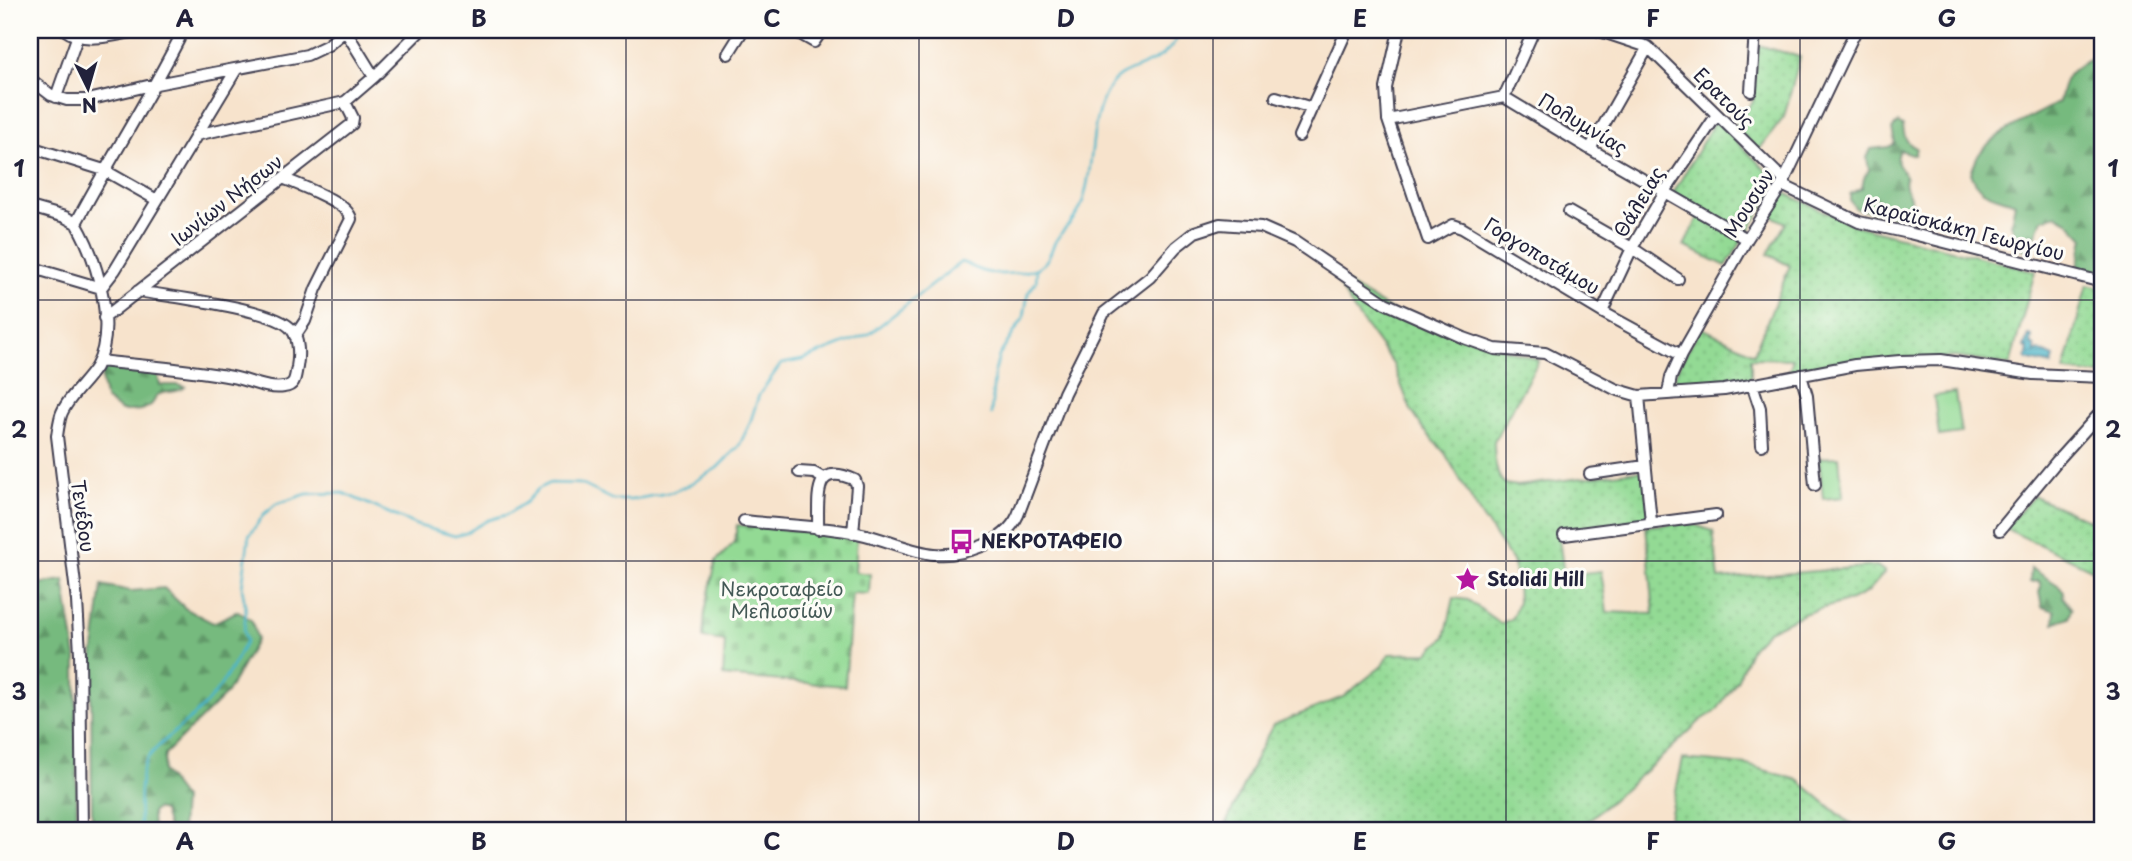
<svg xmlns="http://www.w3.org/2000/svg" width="2132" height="861" viewBox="0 0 2132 861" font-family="'Playpen Sans',sans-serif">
  <defs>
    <pattern id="grass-dots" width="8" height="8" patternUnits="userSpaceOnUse" patternTransform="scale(1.75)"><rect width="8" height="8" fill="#93da94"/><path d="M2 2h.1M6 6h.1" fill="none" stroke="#7ebb80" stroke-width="1.8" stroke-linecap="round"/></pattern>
    <pattern id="forest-firs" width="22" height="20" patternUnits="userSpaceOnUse" patternTransform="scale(1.75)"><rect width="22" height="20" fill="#76ba7e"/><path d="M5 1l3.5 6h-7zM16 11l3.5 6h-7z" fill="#609768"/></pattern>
    <pattern id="cemetery-stones" width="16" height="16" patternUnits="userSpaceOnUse" patternTransform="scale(1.75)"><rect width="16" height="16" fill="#93da94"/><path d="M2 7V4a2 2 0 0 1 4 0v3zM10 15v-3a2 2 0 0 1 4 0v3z" fill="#7ebb80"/></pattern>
    <pattern id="water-rules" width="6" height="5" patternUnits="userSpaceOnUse" patternTransform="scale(1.75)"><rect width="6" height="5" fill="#4bb5c9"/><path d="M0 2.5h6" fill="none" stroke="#3e93a4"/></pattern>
  </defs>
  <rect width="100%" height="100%" fill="#fdfcf7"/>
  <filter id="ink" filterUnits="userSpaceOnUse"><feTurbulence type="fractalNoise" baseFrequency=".0143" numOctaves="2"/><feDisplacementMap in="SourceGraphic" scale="14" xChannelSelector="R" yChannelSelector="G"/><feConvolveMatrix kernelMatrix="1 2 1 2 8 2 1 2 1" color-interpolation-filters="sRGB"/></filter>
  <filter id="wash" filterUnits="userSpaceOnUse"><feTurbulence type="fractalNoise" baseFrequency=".00686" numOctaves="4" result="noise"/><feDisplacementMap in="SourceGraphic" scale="28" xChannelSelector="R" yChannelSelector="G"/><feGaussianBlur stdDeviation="1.57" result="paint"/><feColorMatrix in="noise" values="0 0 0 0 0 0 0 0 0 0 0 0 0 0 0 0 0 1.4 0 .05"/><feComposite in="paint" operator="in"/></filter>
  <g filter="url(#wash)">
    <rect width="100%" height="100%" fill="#f7e3cc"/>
    <path fill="url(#grass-dots)" stroke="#5a7e68" stroke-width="2" d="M 1758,45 L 1800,57 L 1784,117 L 1758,151 L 1734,126 L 1753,101 Z
      M 1715,120 L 1779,183 L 1726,266 L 1684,246 L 1701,212 L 1671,197 Z
      M 1782,192 L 1857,226 L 2035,271 L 2010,365 L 1954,357 L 1788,373 L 1793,359 L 1751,358 L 1751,381 C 1729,385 1696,396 1676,382 L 1675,374 L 1700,327 L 1754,353 L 1790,266 L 1768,254 L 1786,223 L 1766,213 Z
      M 1333,275 L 1397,314 L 1539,360 L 1494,441 C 1494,451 1495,480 1506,484 C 1508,485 1515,485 1517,486 L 1644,470 L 1649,518 L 1563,532 L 1559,538 L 1564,575 L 1601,571 L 1607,612 L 1654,614 L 1646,526 L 1689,523 L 1713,531 L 1719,579 L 1877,566 L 1885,572 L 1868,592 L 1851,600 L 1803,614 L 1768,631 L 1751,648 L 1738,679 L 1717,710 L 1700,721 L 1664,755 L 1576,831 L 1218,831 L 1225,826 L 1259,751 L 1273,725 L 1343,697 L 1382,666 L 1389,654 L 1428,653 L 1445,637 L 1454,598 L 1468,600 L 1501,624 L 1512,618 L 1518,602 L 1517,581 L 1512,561 L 1480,514 L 1445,453 L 1424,430 L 1411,410 L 1393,364 L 1353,309 Z
      M 2087,285 L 2102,288 L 2101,375 L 2064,371 Z
      M 2034,496 L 2102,526 L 2102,574 L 2004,528 Z
      M 1683,759 L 1747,765 L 1798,780 L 1853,826 L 1852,831 L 1667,831 Z"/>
    <path fill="url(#forest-firs)" stroke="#4c6e5c" stroke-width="2" d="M 2102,48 L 2102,276 L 2077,272 L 2084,238 L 2068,221 L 2057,215 L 2042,219 L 2030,251 L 2019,248 L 2011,223 L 2015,203 C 1994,194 1979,197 1971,173 C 1974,166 1976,158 1980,153 C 2000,128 2033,118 2059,102 C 2062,91 2063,79 2072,71 C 2083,60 2092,64 2102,48 Z
      M 1898,123 L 1903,126 C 1904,137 1906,143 1916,148 L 1914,155 L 1900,150 C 1894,163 1900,165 1905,176 C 1907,181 1904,181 1906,187 C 1911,201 1914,202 1911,219 L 1856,209 L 1850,201 L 1850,194 L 1862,188 L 1864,178 L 1869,170 L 1867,158 L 1871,149 L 1889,147 L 1895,143 L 1892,129 Z
      M 106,365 L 157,371 L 160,385 L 178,385 L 185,387 C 176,395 165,389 156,396 C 152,412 135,411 121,411 L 105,399 C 104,382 97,383 106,365 Z
      M 2031,568 L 2058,585 L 2064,592 L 2063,597 L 2072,609 L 2069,617 L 2054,623 L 2055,611 L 2042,607 L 2039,592 L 2041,587 L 2039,581 L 2030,582 Z
      M 64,580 L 76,656 L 77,831 L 30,831 L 30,585 Z
      M 102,585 L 131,591 L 164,588 L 186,609 L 213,623 L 238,611 L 252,621 L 257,639 L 227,693 L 165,754 L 163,771 L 183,798 L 181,831 L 169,831 L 163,811 L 156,809 L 152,813 L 153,831 L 92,831 L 91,673 Z"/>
    <path fill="url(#cemetery-stones)" stroke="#5a7e68" stroke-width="2" d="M 737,525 L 857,536 L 855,572 L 870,574 L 869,594 L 852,593 L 845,686 L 723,676 L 725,641 L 703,638 L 705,612 L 716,561 L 735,542 Z"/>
    <path fill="#93da94" stroke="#5a7e68" stroke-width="2" d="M 1955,393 L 1961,433 L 1939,436 L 1934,396 Z
      M 1839,457 L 1843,497 L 1823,499 L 1819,458 Z"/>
    <path fill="url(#water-rules)" stroke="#366c82" stroke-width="2" d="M 2029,335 L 2032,336 L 2031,343 L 2035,347 L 2035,352 L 2039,350 L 2054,357 L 2052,365 L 2026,359 L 2028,349 L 2024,347 Z"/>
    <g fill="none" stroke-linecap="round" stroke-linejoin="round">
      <path stroke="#4bb5c9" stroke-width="2.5" d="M 1211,30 L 1237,30
        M 991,414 L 994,375 L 999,356 L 1024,317 L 1028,293 L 1036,282 L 1037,268
        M 140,831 C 140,809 137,782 146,761 C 153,747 189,721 201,709 C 220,691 234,664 246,641 L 244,631 L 246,611 L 242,587 L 249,536 L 264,514 L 276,504 L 307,494 L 343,493 L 416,525 L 455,536 L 466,533 L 488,520 L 506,515 L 526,502 L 538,489 L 550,483 L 581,484 L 614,500 L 631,500 L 672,492 L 689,485 L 717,468 L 739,446 L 750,423 L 759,395 L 781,364 L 802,360 L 869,334 L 961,262 C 970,265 977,270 986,272 C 1000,276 1037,274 1046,261 C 1050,256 1052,248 1055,242 C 1063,228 1077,220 1082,204 C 1096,165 1087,121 1110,86 C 1124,63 1161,72 1180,33 L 1187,30"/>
    </g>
  </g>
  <g filter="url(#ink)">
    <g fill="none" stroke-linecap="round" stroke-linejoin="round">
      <defs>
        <path id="minor" d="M 65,30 C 85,45 118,34 141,30
          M 345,30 L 374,77
          M 793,30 L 814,42 L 822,30
          M 1399,30 L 1386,88 L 1388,120 L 1428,239 L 1453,225 L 1462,228 L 1602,312 L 1681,355
          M 1597,30 L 1648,47 L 1785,181
          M 728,54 L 743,30
          M 30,79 L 51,95 L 67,100 L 88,100 L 156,84 L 307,55 L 328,45 L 346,30
          M 1751,91 L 1755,30
          M 56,97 L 79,32
          M 1276,97 L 1312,108
          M 1504,97 L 1534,30
          M 1388,120 L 1504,97 L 1590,149 L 1747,239
          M 196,135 L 345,102 L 374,77 L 421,30
          M 1299,136 L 1347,30
          M 30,147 L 104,170 L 157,200
          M 1590,149 L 1648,47
          M 283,178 C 300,186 348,202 351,219 L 316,289 L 305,321 L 295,336
          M 1782,185 L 1859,222 L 1909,233 L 2102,282
          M 30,207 L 65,217 L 76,223
          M 1569,212 L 1632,248 L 1678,279
          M 76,223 C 97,259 118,328 96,367 C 86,383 67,398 61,415 C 59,422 58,429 57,436 L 77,601 L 80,653 L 82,831
          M 76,223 C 109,161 147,101 179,39
          M 30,267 L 101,288 L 115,270 L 236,70
          M 1602,312 L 1632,248 L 1664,193 L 1716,116
          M 104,318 L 352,124 L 353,118 L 345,102
          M 99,361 C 143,366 188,369 232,377 C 248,380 268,390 284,387 C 296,386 295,376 297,367 C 299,356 299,339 292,330 C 277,308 168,297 138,291
          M 1801,375 L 1807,396 L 1815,485
          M 1752,384 L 1760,408 L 1762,445
          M 1668,393 L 1671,377 L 1681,355 L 1747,239 L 1782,185 L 1856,30
          M 1639,396 L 1651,522
          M 799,472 L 814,473 L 823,478
          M 1590,474 L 1645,466
          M 744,521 C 781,525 820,526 857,533 C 906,543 929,567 982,546 C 998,540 1011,530 1018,515 L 1064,393 L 1104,313 L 1150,277 L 1176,247 L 1195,232 L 1220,224 L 1261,227 L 1295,242 L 1385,303 L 1464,338 L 1495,349 L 1545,353 L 1615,389 L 1639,396 L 1724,390 L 1855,365 L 1900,361 L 1941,360 L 2033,374 L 2102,377
          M 818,529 C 819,500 811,460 855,480 L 857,486 L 853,533
          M 2000,530 L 2057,461 L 2102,411
          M 1564,535 L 1716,515"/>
      </defs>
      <use href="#minor" stroke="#423f51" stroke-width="14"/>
      <use href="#minor" stroke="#fff" stroke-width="10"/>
    </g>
  </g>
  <path fill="none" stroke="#22223b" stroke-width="2" stroke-opacity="0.55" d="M 332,30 L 332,831M 626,30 L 626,831M 919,30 L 919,831M 1213,30 L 1213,831M 1506,30 L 1506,831M 1800,30 L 1800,831M 30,300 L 2102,300M 30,561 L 2102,561"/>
  <defs>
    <symbol id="bus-bare" viewBox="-9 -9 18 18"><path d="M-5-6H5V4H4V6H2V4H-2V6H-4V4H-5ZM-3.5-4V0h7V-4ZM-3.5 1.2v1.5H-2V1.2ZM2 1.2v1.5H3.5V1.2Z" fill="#b5179e" stroke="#fdfcf7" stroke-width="2.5" paint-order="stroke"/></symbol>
    <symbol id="sight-bare" viewBox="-9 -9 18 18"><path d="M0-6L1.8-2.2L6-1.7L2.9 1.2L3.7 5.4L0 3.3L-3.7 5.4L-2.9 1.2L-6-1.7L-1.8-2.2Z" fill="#b5179e" stroke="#fdfcf7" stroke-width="2.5" paint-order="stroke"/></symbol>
  </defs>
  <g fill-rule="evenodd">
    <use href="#bus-bare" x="944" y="524" width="35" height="35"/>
    <use href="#sight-bare" x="1450" y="562" width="35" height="35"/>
  </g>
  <g text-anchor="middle" stroke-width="6" stroke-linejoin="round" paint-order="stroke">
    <g font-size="19" fill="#22223b" stroke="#fdfcf7">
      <text transform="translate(1724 98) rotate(45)" y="7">Ερατούς</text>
      <text transform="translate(1583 124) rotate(31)" y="7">Πολυμνίας</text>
      <text transform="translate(227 200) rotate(-38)" y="7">Ιωνίων Νήσων</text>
      <text transform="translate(1639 202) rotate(-59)" y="7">Θάλειας</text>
      <text transform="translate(1749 203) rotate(-58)" y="7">Μουσών</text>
      <text transform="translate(1964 229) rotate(14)" y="7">Καραϊσκάκη Γεωργίου</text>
      <text transform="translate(1542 256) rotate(31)" y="7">Γοργοποτάμου</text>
      <text transform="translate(83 516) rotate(82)" y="7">Τενέδου</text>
    </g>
    <g font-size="19" font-weight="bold" fill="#22223b" stroke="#fdfcf7" text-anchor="start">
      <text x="981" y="548">ΝΕΚΡΟΤΑΦΕΙΟ</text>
      <text x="1487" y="586">Stolidi Hill</text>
    </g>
    <g font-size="19" fill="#445956" stroke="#fdfcf7">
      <text x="782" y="596">Νεκροταφείο<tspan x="782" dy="22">Μελισσίών</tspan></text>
    </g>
  </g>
  <rect width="2132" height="861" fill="none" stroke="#fdfcf7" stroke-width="77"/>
  <g transform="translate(88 88) rotate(175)" stroke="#fdfcf7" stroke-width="5" paint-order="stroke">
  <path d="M0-5L12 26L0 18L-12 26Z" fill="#22223b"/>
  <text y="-10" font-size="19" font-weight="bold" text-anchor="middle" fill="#22223b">N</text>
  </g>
  <rect x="38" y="38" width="2056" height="784" fill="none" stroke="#22223b" stroke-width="2.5"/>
  <g font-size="23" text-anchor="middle" font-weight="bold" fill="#22223b">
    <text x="185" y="27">A</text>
    <text x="479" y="27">B</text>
    <text x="772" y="27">C</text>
    <text x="1066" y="27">D</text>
    <text x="1360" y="27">E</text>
    <text x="1653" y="27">F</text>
    <text x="1947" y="27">G</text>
    <text x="19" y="177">1</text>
    <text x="2113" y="177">1</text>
    <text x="19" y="438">2</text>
    <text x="2113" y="438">2</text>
    <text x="19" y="700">3</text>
    <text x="2113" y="700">3</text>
    <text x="185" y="850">A</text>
    <text x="479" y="850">B</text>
    <text x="772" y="850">C</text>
    <text x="1066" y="850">D</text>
    <text x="1360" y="850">E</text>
    <text x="1653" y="850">F</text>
    <text x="1947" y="850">G</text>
  </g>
</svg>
